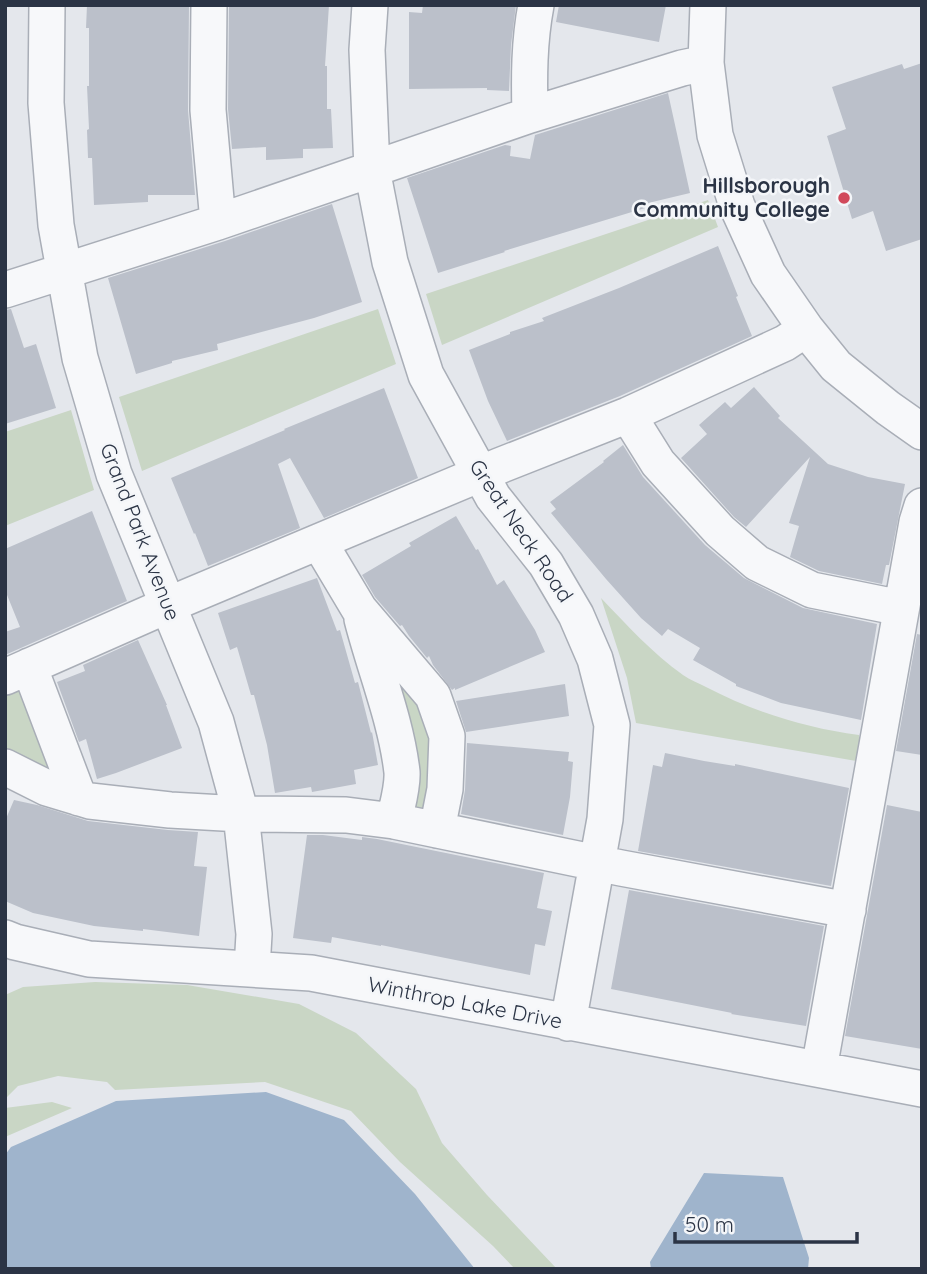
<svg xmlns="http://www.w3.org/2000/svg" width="927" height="1274" viewBox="0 0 927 1274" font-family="Quicksand,sans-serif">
  <rect width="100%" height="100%" fill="#e4e7ec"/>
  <path fill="#c9d6c5" d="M 708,200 L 718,227 L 442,345 L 426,294 Z
    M 378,309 L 396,364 L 142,471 L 119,397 Z
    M 71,410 L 94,490 L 5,526 L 5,432 Z
    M 601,598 C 627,625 652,653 683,675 C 690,680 699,683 706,687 C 754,712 806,728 859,735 L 862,762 L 636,723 L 627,678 Z
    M 372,658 L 433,696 L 437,830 L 394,821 Z
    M 29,666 L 79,798 L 5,767 L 5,677 Z
    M 95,982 L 187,985 L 299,1004 L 356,1033 L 416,1089 L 442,1143 L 487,1195 L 557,1269 L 515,1269 L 493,1246 L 400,1162 L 351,1111 L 265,1082 L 115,1090 L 107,1082 L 58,1076 L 18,1086 L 5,1099 L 5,995 L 23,987 Z
    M 52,1102 L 72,1108 L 5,1137 L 5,1108 Z"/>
  <path fill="#9fb4cc" d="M 266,1092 L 344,1120 L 415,1194 L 475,1269 L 5,1269 L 5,1155 L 11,1147 L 116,1101 Z
    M 704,1173 L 783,1177 L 809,1258 L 808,1269 L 651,1269 L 650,1262 Z"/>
  <path fill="#bbc0ca" d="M 87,5 L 189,6 L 188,110 L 195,195 L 148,195 L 148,202 L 94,205 L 92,158 L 88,158 L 87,130 L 89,129 L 87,86 L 89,86 L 89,28 L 86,28 Z
    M 229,5 L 329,5 L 325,66 L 327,66 L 327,109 L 331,109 L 333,148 L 303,149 L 303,158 L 266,160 L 266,147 L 232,149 L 228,109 Z
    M 423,5 L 516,5 L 511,45 L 509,91 L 487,90 L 487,88 L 409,89 L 409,12 L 422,13 Z
    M 559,5 L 666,5 L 659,42 L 556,22 Z
    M 922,63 L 922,239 L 886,251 L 873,211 L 852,219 L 827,136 L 846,129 L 832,87 L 902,64 L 904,69 Z
    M 668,93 L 690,193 L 644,204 L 645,208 L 504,251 L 505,252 L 438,273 L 407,178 L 505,145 L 511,146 L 510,156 L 530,159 L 535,135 Z
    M 332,204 L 362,302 L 314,318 L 217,344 L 218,350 L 172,361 L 172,363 L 136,374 L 108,278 L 225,241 Z
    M 718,246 L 738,296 L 736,297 L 752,336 L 620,396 L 507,441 L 488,401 L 469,350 L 510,334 L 510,332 L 544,321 L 542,318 L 619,288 Z
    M 11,309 L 24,348 L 36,344 L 56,408 L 5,424 L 5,310 Z
    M 754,387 L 780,416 L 778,418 L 828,464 L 868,477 L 905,484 L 889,565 L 886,565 L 882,584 L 819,571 L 790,557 L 799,526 L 789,523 L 810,457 L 746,527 L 734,517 L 681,458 L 707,434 L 699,425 L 725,402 L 731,408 Z
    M 384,388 L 418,478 L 324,518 L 290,458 L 278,464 L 300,528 L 208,566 L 195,533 L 194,534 L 171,478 L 285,430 L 284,429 Z
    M 623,445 L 643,477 L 705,545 L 744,578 L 803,608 L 877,624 L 861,720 L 781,703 L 736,686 L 736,684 L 693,660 L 700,648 L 668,629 L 662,636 L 641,618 L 606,579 L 551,513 L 556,509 L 550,502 L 604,462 L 603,461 Z
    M 92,511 L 127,601 L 5,655 L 5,632 L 20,627 L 5,590 L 5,549 Z
    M 456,516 L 476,550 L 478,549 L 497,585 L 504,580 L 535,630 L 545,652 L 455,690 L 455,688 L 452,690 L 433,665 L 429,656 L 427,658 L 409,636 L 402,625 L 400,626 L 375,597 L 362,575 L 411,546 L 409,543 Z
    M 317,578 L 337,631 L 340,630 L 355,683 L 358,682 L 371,733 L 372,732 L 378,765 L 354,770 L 356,784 L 312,792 L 311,787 L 275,793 L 267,745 L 254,695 L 251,695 L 237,647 L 230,650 L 218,613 Z
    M 917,634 L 922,635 L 922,755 L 896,751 Z
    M 138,640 L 167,705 L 166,705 L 182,748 L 116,773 L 97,779 L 86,739 L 79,742 L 57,682 L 85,671 L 83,665 Z
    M 565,684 L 569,716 L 466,732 L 456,701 Z
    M 467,743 L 569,752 L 568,761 L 573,762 L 570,797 L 563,835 L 461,814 L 465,790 Z
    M 665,753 L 704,761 L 735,766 L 735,764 L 849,788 L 831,886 L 638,851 L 653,765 L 662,767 Z
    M 14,800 L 37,805 L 88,821 L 168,830 L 198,832 L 194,866 L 207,867 L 199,936 L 143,929 L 143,931 L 94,926 L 33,913 L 5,901 L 5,821 Z
    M 887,805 L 922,812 L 922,1049 L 845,1036 Z
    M 307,835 L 323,835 L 362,840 L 362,837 L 377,839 L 544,873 L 537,908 L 552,911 L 545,946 L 535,944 L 530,975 L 381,945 L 381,946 L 332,937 L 331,943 L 293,938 Z
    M 629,890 L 824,926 L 806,1026 L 731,1014 L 732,1013 L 611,989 Z"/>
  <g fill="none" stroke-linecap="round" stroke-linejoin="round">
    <defs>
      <path id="minor" d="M 47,5 L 46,103 L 56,225 L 80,358 L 114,474 L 216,722 L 241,814 L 254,934 L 252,969
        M 209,5 L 208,110 L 218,222
        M 370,5 L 367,50 L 372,169 L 390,262 L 426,375 L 493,497 L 546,564 L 576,615 L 595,659 L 612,725 L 605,819 L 568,1023
        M 708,5 L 706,63 L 715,135 L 737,206 L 768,274 L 806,329 L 836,366 L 888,408 L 922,432
        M 530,115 C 529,78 529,42 536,5
        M 5,290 L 218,222 L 530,115 L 682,68 L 706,63
        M 628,415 L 658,463 L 720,531 L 757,563 L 812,590 L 901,608
        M 319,542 L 359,609 L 433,696 L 447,736 L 445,789 L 437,830
        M 362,619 C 375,670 396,720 402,772 C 403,787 397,806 394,821
        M 29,666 L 79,798
        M 5,677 L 168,605 L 499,466 L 628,415 L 785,343 L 806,329
        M 5,767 L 47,788 L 90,801 L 170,810 L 241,814 L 346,815 L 394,821 L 621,868 L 848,910
        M 5,938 L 15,942 L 89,959 L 311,973 L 922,1089
        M 819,1069 L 917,522 L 922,506"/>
    </defs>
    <use href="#minor" stroke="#a9aeb7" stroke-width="38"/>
    <use href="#minor" stroke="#f7f8fa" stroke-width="35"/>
  </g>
  <circle fill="#d1495b" stroke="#f4f6f9" stroke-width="2.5" cx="844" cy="198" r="7"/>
  <g text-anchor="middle" stroke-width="5" stroke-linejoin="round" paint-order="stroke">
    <g font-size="21" font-weight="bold" fill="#2b3445" stroke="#f4f6f9" text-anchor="end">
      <text x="830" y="193">Hillsborough<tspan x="830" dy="24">Community College</tspan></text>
    </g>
    <g font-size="21" fill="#2b3445" stroke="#f4f6f9">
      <text transform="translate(521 531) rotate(56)" y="7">Great Neck Road</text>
      <text transform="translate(140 532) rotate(69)" y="7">Grand Park Avenue</text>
      <text transform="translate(465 1003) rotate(11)" y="7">Winthrop Lake Drive</text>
    </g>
  </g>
  <rect width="927" height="1274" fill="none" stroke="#2b3445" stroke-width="14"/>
  <path d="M675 1232v10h182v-10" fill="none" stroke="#2b3445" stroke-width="3.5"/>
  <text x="685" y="1232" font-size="21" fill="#2b3445" stroke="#f4f6f9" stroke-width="5" paint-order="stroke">50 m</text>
</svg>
